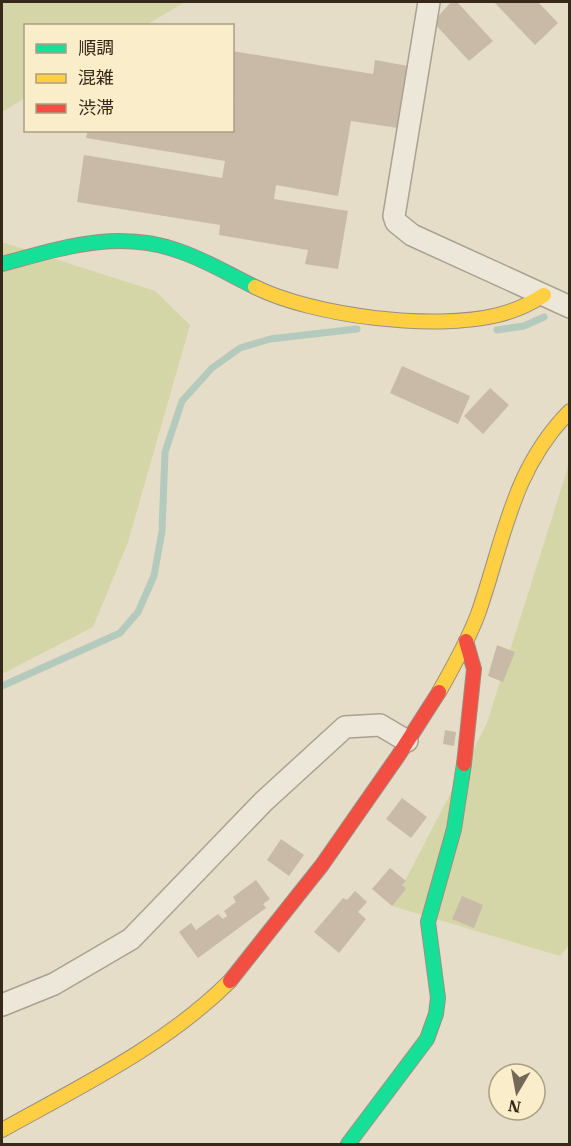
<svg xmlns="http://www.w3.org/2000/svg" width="571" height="1146" viewBox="0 0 571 1146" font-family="'IBM Plex Serif','Noto Sans JP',serif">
  <rect width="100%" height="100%" fill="#e5ddc7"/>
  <path fill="#d4d6a7" d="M 2,2 L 185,2 L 146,25 L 26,26 L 25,98 L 2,112 Z
    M 2,242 L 155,291 L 190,325 L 128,542 L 93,627 L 2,674 Z
    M 569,464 L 569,945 L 560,956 L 392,906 L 487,723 Z"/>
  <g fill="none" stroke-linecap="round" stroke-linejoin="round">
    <path stroke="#b4cabd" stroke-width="7" d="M 497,330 L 524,326 L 544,317
      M 2,686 L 120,633 L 138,612 L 154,576 L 162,531 L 165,452 L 182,401 L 212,368 L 240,348 L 270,339 L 357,329"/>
  </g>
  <path fill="#c9baa7" d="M 451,2 L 457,2 L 493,41 L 469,61 L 433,22 Z
    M 494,2 L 538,2 L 558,23 L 535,45 Z
    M 232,51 L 373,74 L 375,60 L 408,66 L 398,128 L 351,121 L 338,196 L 276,185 L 274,199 L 348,211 L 338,269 L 305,264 L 308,250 L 219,235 L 220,225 L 77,202 L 84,155 L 222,178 L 225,161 L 86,138 L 88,130 L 232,130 L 235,97 L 232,97 Z
    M 402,366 L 470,396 L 458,424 L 390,393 Z
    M 490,388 L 509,405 L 483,434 L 464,416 Z
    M 497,645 L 515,652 L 503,682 L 488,676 Z
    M 445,730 L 456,732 L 454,746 L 443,744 Z
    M 402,798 L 427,817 L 411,838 L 386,819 Z
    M 281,839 L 304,855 L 289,876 L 267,860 Z
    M 390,868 L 406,881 L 402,885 L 406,889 L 392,906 L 372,889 Z
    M 256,880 L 270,899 L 263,904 L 266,908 L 198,958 L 179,932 L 191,923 L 196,930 L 218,914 L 223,919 L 227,916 L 224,911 L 236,902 L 233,897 Z
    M 355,891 L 367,902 L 358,912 L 366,919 L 339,953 L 314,932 L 343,898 L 347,900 Z
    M 462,896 L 483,905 L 474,928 L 452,919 Z"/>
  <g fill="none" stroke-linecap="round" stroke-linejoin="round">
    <defs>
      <path id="street" d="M 429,2 L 394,216 L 396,222 L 412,235 L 570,307
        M 2,1005 L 54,984 L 131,939 L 263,802 L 345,727 L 380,725 L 407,741"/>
      <path id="fast" d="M 2,264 C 62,248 118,229 179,251 C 206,260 230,275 255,287
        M 348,1144 L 427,1039 L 436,1014 L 438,998 L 428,922 L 454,829 L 464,764"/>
      <path id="slow" d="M 255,287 C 313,316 434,331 498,315 C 514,311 530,304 544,295
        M 439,692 C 453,667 468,641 478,614 C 504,540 512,469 570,411
        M 2,1130 C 81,1086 166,1045 230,981"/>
      <path id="jam" d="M 464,764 L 474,669 L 466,641
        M 230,981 L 322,865 L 398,756 L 439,692"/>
    </defs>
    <use href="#street" stroke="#a9a191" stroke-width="24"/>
    <use href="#fast" stroke="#999081" stroke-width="16"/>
    <use href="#slow" stroke="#999081" stroke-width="16"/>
    <use href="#jam" stroke="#999081" stroke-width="16"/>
    <use href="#street" stroke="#ece7d9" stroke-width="21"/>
    <use href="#fast" stroke="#16e098" stroke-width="14"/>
    <use href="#slow" stroke="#ffcf43" stroke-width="14"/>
    <use href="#jam" stroke="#f24e42" stroke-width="14"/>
  </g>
  <rect width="571" height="1146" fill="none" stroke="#372919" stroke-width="6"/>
  <rect x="24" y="24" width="210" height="108" fill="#f9edca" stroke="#ab9f83" stroke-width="1.5"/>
  <rect x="36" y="44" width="30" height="9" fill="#16e098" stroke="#ab9f83" stroke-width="1.5"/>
  <text x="78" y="54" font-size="18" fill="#372919">順調</text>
  <rect x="36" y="74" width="30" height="9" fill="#ffcf43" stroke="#ab9f83" stroke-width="1.5"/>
  <text x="78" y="84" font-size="18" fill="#372919">混雑</text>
  <rect x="36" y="104" width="30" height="9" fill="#f24e42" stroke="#ab9f83" stroke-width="1.5"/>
  <text x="78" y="114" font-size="18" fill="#372919">渋滞</text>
  <g transform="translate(517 1092) rotate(190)"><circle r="28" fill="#f9edca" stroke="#ab9f83" stroke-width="1.5"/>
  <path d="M0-4.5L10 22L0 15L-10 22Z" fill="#746856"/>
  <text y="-9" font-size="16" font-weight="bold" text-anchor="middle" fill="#372919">N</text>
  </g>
</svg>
